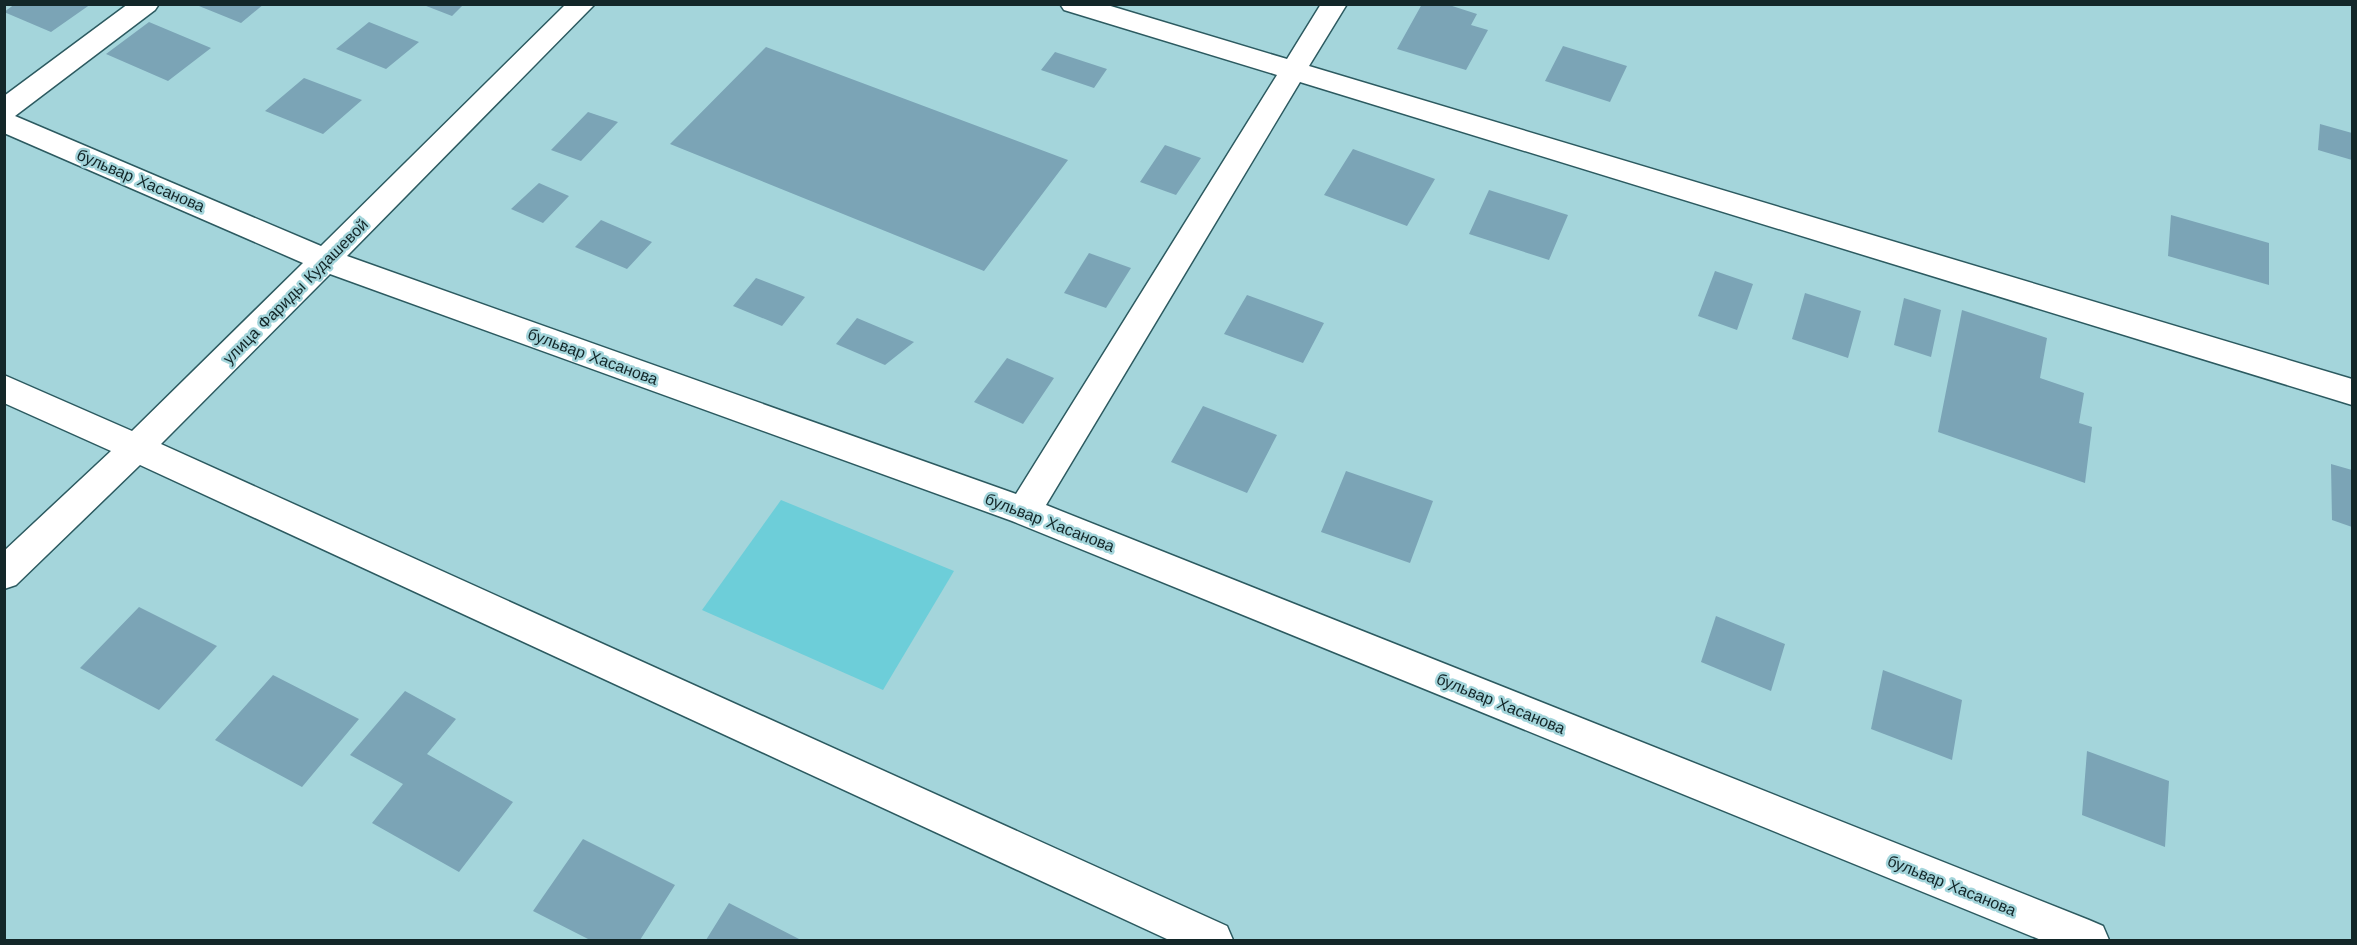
<svg xmlns="http://www.w3.org/2000/svg" width="2357" height="945" viewBox="0 0 2357 945" font-family="'Work Sans',sans-serif">
  <rect width="100%" height="100%" fill="#a4d5db"/>
  <path fill="#6dced9" d="M 781,500 L 954,571 L 883,690 L 702,610 Z"/>
  <path fill="#7ba4b6" d="M 15,4 L 91,4 L 51,32 L 4,12 Z
    M 194,4 L 264,4 L 241,23 Z
    M 421,4 L 464,4 L 452,16 Z
    M 1422,4 L 1446,4 L 1477,14 L 1471,25 L 1488,30 L 1466,70 L 1397,49 Z
    M 149,22 L 211,48 L 168,81 L 106,54 Z
    M 369,22 L 419,42 L 386,69 L 336,49 Z
    M 1563,46 L 1627,66 L 1610,102 L 1545,81 Z
    M 766,47 L 1068,160 L 984,271 L 670,144 Z
    M 1055,52 L 1107,69 L 1094,88 L 1041,70 Z
    M 304,78 L 362,100 L 323,134 L 265,111 Z
    M 588,112 L 618,122 L 581,161 L 551,150 Z
    M 2320,124 L 2352,133 L 2352,160 L 2318,150 Z
    M 1165,145 L 1201,158 L 1176,195 L 1140,182 Z
    M 1353,149 L 1435,179 L 1407,226 L 1324,195 Z
    M 539,183 L 569,196 L 543,223 L 511,209 Z
    M 1489,190 L 1568,215 L 1549,260 L 1469,234 Z
    M 2171,215 L 2269,243 L 2269,285 L 2168,256 Z
    M 601,220 L 652,242 L 627,269 L 575,247 Z
    M 1089,253 L 1131,268 L 1106,308 L 1064,293 Z
    M 1715,271 L 1753,284 L 1737,330 L 1698,316 Z
    M 756,278 L 805,297 L 782,326 L 733,306 Z
    M 1805,293 L 1861,311 L 1848,358 L 1792,339 Z
    M 1247,295 L 1324,323 L 1303,363 L 1224,334 Z
    M 1904,298 L 1941,310 L 1931,357 L 1894,345 Z
    M 1962,310 L 2047,338 L 2040,378 L 2084,393 L 2079,423 L 2092,427 L 2085,483 L 1938,432 Z
    M 857,318 L 914,342 L 885,365 L 836,344 Z
    M 1007,358 L 1054,378 L 1023,424 L 974,402 Z
    M 1203,406 L 1277,435 L 1247,493 L 1171,462 Z
    M 2331,464 L 2352,470 L 2352,527 L 2332,520 Z
    M 1346,471 L 1433,501 L 1410,563 L 1321,532 Z
    M 139,607 L 217,646 L 159,710 L 80,668 Z
    M 1716,616 L 1785,644 L 1771,691 L 1701,662 Z
    M 1883,670 L 1962,700 L 1952,760 L 1871,729 Z
    M 273,675 L 359,719 L 302,787 L 215,740 Z
    M 405,691 L 456,719 L 427,754 L 513,802 L 459,872 L 372,823 L 403,784 L 350,755 Z
    M 2087,751 L 2169,781 L 2165,847 L 2082,815 Z
    M 583,839 L 675,885 L 640,940 L 590,940 L 533,911 Z
    M 729,903 L 801,940 L 706,940 Z"/>
  <g fill="none" stroke-linecap="round" stroke-linejoin="round">
    <defs>
      <path id="minor" d="M 128,4 L 159,4 L 155,10 L 15,116 L 321,246 L 566,4 L 595,4 L 347,256 L 1016,494 L 1277,75 L 1064,10 L 1060,4 L 1104,4 L 1287,59 L 1321,4 L 1347,4 L 1309,66 L 2352,379 L 2352,405 L 1300,82 L 1046,505 L 2089,920 L 2103,926 L 2109,940 L 2041,940 L 1012,521 L 330,274 L 161,444 L 1227,926 L 1233,940 L 1169,940 L 140,465 L 16,585 L 4,589 L 4,551 L 111,451 L 4,403 L 4,375 L 132,431 L 303,263 L 4,133 L 4,96 Z"/>
    </defs>
    <use href="#minor" stroke="#2c5a60" stroke-width="3"/>
    <use href="#minor" fill="#fff" fill-rule="evenodd"/>
  </g>
  <g text-anchor="middle" stroke-width="5" stroke-linejoin="round" paint-order="stroke">
    <g font-size="16" fill="#132729" stroke="#a4d5db">
      <text transform="translate(141 180) rotate(23)" y="6">бульвар Хасанова</text>
      <text transform="translate(295 291) rotate(-45)" y="6">улица Фариды Кудашевой</text>
      <text transform="translate(593 356) rotate(20)" y="6">бульвар Хасанова</text>
      <text transform="translate(1050 522) rotate(21)" y="6">бульвар Хасанова</text>
      <text transform="translate(1501 703) rotate(22)" y="6">бульвар Хасанова</text>
      <text transform="translate(1952 885) rotate(22)" y="6">бульвар Хасанова</text>
    </g>
  </g>
  <rect width="2357" height="945" fill="none" stroke="#132729" stroke-width="12"/>
</svg>
